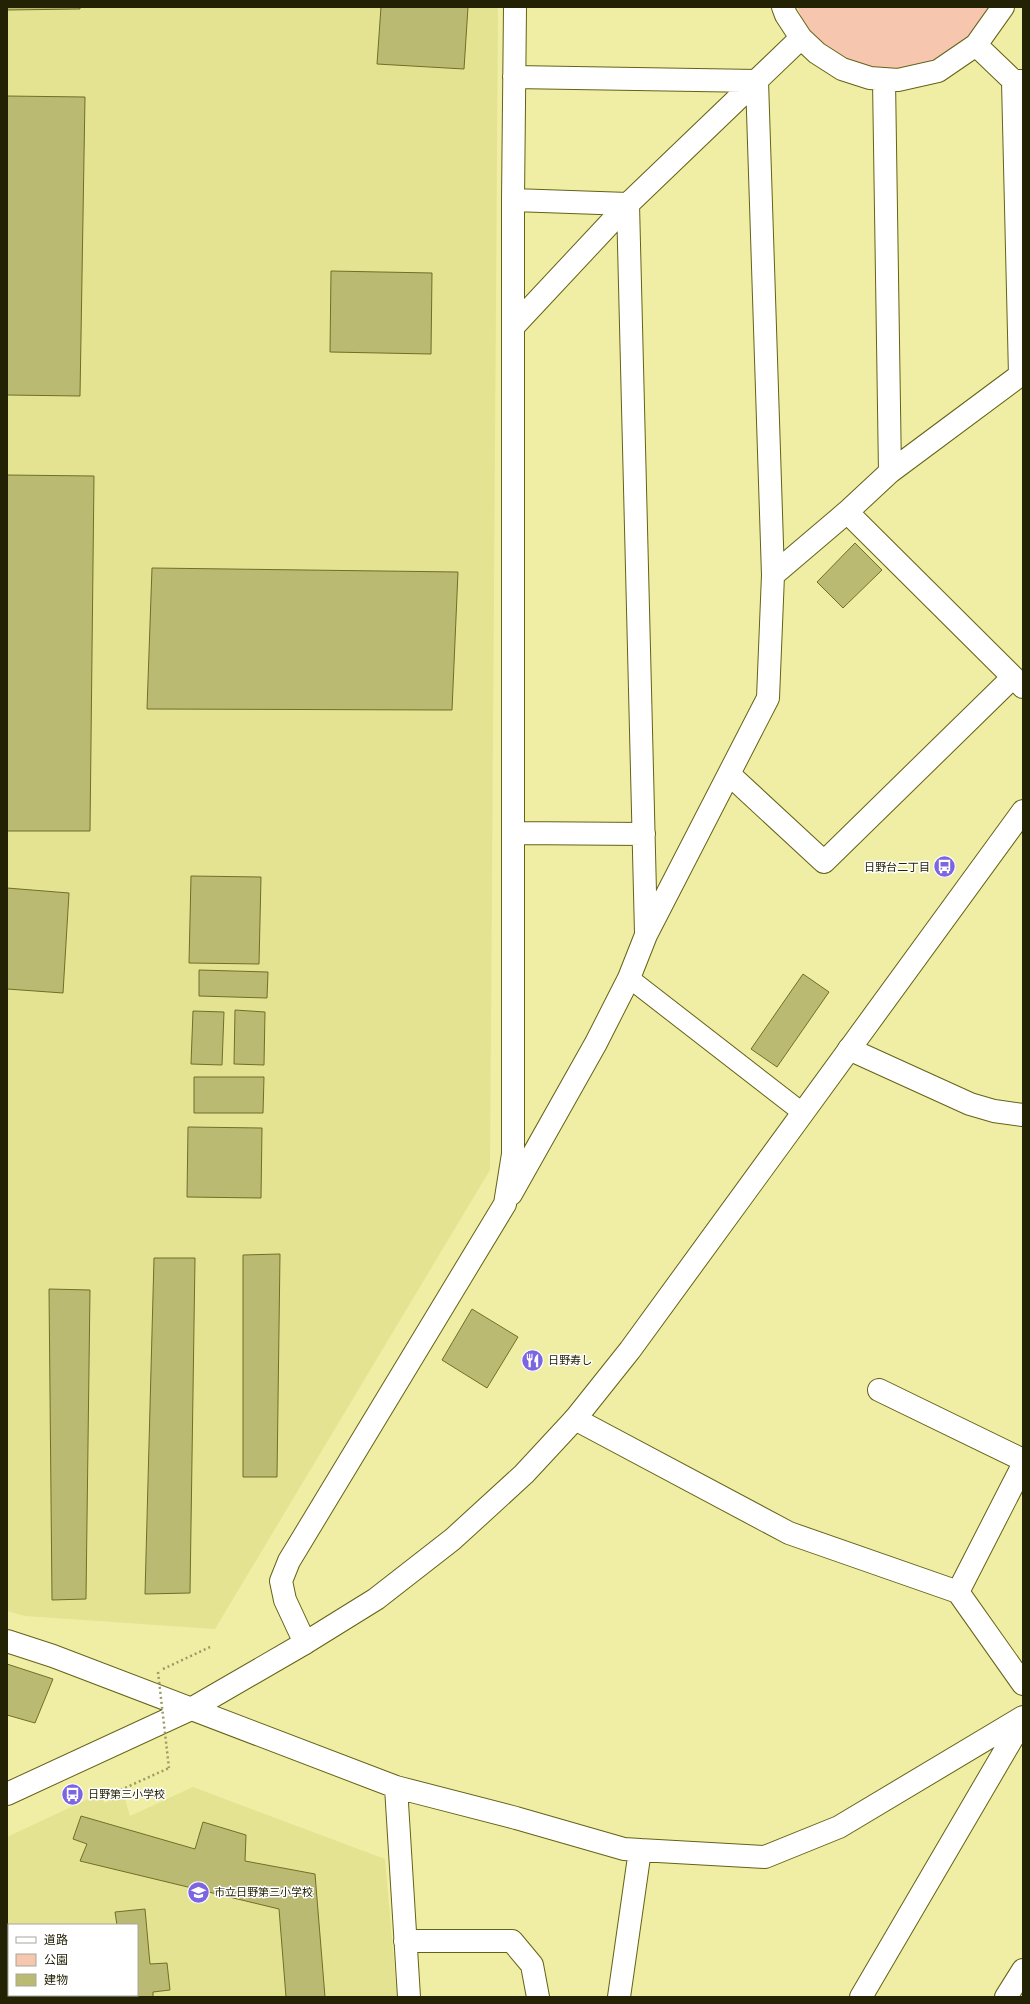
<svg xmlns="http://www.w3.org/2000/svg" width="1030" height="2004" viewBox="0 0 1030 2004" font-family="Roboto,'Noto Sans JP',sans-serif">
  <rect width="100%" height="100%" fill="#efeea4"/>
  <path fill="#e4e392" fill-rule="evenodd" d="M 7,7 L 498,7 L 490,1170 L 215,1629 L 25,1616 L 7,1611 Z
    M 193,1787 L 385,1859 L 397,1997 L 7,1997 L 7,1837 L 99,1794 L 105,1803 L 123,1792 L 130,1816 ZM 9,1925 L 137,1925 L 137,1995 L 9,1995 Z"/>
  <path fill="#f7c6ae" d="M 797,7 L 988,7 C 981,23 971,36 958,48 C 953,52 947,54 942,57 C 897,81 836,69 806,26 C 802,21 800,13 797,7 Z"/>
  <path fill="#bbba72" stroke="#716f26" d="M 7,7 L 80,7 L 80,9 L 7,10 Z
    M 381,7 L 468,7 L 464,69 L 377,64 Z
    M 7,96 L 85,97 L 80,396 L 7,395 Z
    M 331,271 L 432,273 L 431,354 L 330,352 Z
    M 7,475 L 94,476 L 90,831 L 7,831 Z
    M 855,543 L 882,570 L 843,608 L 817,582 Z
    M 152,568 L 458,572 L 452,710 L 147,709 Z
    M 191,876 L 261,877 L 259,964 L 189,963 Z
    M 7,888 L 69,893 L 63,993 L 7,989 Z
    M 199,970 L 268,972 L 267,998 L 199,996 Z
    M 803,974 L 829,992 L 777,1067 L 751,1049 Z
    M 235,1010 L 265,1012 L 264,1065 L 234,1064 Z
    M 193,1011 L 224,1012 L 222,1065 L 191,1064 Z
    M 194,1077 L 264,1077 L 263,1113 L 194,1113 Z
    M 188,1127 L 262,1128 L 261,1198 L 187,1197 Z
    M 280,1254 L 277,1477 L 243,1477 L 243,1255 Z
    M 154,1258 L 195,1258 L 190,1593 L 145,1594 Z
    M 49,1289 L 90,1290 L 86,1599 L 52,1600 Z
    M 472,1309 L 518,1337 L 487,1388 L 442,1360 Z
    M 7,1664 L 53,1679 L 35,1723 L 7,1715 Z
    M 81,1816 L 195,1849 L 203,1822 L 246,1835 L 245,1861 L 315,1874 L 325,1997 L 286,1997 L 279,1909 L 80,1861 L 87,1844 L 73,1839 Z
    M 145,1909 L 150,1964 L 167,1963 L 170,1990 L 153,1992 L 153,1997 L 110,1997 L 109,1995 L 137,1995 L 137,1925 L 117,1925 L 115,1912 Z"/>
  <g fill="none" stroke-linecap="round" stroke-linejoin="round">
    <defs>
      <path id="service" d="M 629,978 L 803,1113"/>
      <path id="minor" d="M 783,7 L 786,15 L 801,38 L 817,53 L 842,69 L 870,78 L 898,80 L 938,71 L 976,45 L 1003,7
        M 976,45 L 1023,90
        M 514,77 L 757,81 L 773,575
        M 884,80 L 890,472
        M 513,200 L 628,204 L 646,933
        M 513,327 L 628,204 L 801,38
        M 1020,375 L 1013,81 L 1023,81
        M 847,512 L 1023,687
        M 730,775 L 824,862 L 1013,677
        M 513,833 L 644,834
        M 849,1049 L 970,1104 L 994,1111 L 1023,1115
        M 511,1194 L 596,1043 L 629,978 L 646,935 L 768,698 L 773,575 L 847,512 L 890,472 L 1023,373
        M 879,1390 L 1023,1460
        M 575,1419 L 789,1533 L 958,1592
        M 1023,1465 L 958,1592 L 1023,1684
        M 7,1641 L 53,1656 L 396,1787 L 516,1818 L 624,1849 L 640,1850 L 765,1857 L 839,1827 L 1023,1717
        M 305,1643 L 285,1600 L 281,1581 L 289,1561 L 505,1204 L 513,1154 L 513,200 L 515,7
        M 396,1787 L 409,1997
        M 405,1941 L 512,1941 L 532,1965 L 538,1997
        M 619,1997 L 640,1850
        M 861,1997 L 1023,1720"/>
      <path id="tertiary" d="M 7,1794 L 191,1709 L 305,1643 L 376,1599 L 453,1539 L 524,1474 L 575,1419 L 630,1350 L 1023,811"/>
      <path id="motorway" d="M 1006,1997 L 1023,1970"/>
    </defs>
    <use href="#service" stroke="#656217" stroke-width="21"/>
    <use href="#minor" stroke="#656217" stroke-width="24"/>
    <use href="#tertiary" stroke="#656217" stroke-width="24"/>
    <use href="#motorway" stroke="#656217" stroke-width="24"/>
    <path stroke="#9b9a62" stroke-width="2.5" stroke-dasharray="2 3" stroke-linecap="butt" d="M 163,1669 L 210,1647
      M 116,1792 L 169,1768"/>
    <use href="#service" stroke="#fff" stroke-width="19"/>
    <use href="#minor" stroke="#fff" stroke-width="22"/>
    <use href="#tertiary" stroke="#fff" stroke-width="22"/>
    <use href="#motorway" stroke="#fff" stroke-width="22"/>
    <path stroke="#9b9a62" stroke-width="2.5" stroke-dasharray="2 3" stroke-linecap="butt" d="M 158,1672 L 169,1768"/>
  </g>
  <defs>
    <symbol id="bus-disc" viewBox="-11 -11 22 22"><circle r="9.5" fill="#7b65e1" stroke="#fff"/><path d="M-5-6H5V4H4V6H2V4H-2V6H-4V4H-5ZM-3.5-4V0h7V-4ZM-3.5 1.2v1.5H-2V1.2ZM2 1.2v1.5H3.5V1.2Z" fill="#fff"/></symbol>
    <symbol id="restaurant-disc" viewBox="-11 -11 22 22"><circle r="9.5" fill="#7b65e1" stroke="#fff"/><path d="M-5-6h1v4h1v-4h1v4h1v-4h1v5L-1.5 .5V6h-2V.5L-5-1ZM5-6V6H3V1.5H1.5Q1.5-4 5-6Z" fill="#fff"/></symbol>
    <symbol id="school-disc" viewBox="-11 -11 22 22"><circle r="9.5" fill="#7b65e1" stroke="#fff"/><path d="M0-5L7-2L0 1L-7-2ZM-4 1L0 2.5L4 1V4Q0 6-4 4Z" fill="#fff"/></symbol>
  </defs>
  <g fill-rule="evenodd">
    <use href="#bus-disc" x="932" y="854" width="25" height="25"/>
    <use href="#restaurant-disc" x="520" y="1348" width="25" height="25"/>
    <use href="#bus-disc" x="60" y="1782" width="25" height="25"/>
    <use href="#school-disc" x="186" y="1880" width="25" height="25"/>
  </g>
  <g text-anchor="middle" stroke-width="3" stroke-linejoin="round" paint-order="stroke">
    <g font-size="11" fill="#232205" stroke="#fff" text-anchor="start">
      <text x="930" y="871" text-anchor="end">日野台二丁目</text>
      <text x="548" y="1364">日野寿し</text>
      <text x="88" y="1798">日野第三小学校</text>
      <text x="214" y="1896">市立日野第三小学校</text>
    </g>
  </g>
  <rect width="1030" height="2004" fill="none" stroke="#232205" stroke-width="16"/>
  <rect x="8" y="1924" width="130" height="72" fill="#ffffff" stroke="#a7a79b"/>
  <rect x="16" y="1937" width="20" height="6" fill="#ffffff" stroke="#a7a79b"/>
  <text x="44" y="1944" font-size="12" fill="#232205">道路</text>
  <rect x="16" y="1954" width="20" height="12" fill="#f7c6ae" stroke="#a7a79b"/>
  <text x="44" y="1964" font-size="12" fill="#232205">公園</text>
  <rect x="16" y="1974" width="20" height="12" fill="#bbba72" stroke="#a7a79b"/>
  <text x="44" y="1984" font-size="12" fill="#232205">建物</text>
</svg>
